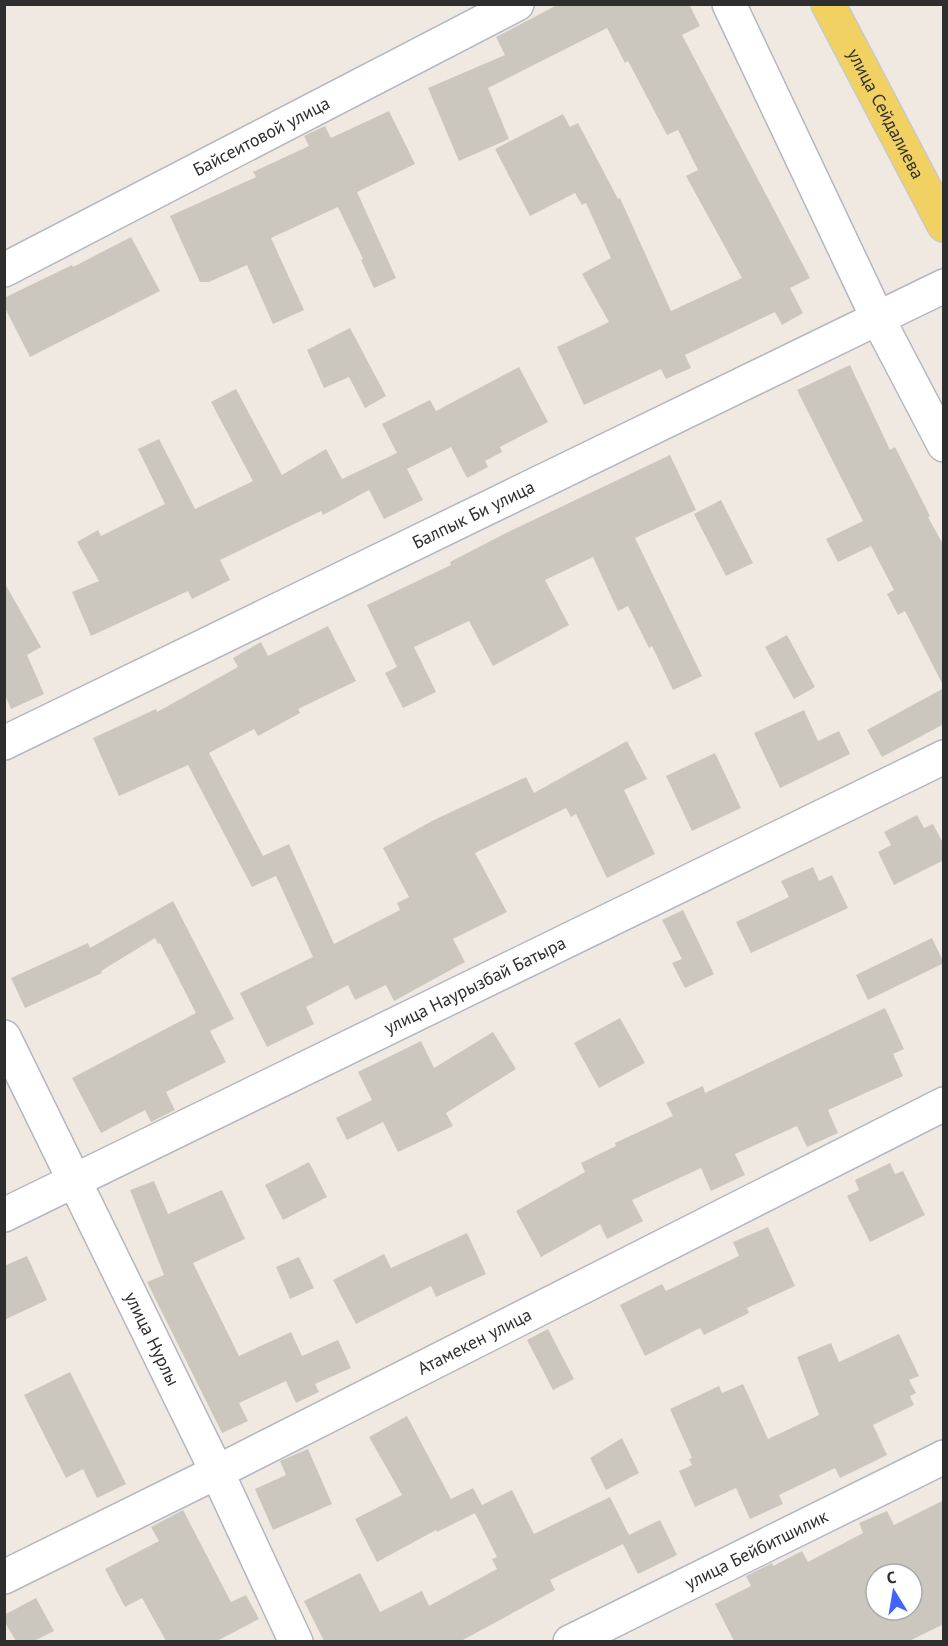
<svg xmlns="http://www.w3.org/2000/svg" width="948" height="1646" viewBox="0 0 948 1646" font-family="'PT Sans',sans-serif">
  <rect width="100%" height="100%" fill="#efe9e1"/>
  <path fill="#cbc7bf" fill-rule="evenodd" d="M 559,4 L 689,4 L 700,26 L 682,35 L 810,278 L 790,288 L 803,313 L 782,325 L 775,312 L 685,355 L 691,368 L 666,379 L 661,369 L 584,405 L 557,347 L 609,322 L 582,274 L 611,258 L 586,203 L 582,205 L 575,193 L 530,216 L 495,149 L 563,114 L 570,127 L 578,123 L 618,199 L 620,198 L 671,311 L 742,278 L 686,176 L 698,170 L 678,130 L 667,135 L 628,61 L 625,63 L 607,28 L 488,88 L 509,139 L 459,161 L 428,88 L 505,55 L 496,37 Z
    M 389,111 L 415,164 L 357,192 L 396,278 L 374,288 L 361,260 L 363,259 L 338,207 L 271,238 L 304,310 L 273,324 L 247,265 L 209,282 L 200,282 L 170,216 L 256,177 L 253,172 L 309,146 L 304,136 L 325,126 L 331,138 Z
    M 131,237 L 160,291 L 30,357 L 4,306 L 4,298 L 72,265 L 73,267 Z
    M 350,328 L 386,396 L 365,408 L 349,377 L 324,388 L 307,350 Z
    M 850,365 L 890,450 L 895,447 L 930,516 L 928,517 L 944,546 L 944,687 L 905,611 L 898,615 L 887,594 L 894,590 L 871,546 L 838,562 L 826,539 L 863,521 L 797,390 Z
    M 519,367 L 548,422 L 500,447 L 502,452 L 485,461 L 488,467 L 467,478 L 451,447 L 407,469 L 423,500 L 384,519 L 369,490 L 323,515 L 321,511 L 220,560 L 230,580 L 192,599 L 188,591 L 91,636 L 72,592 L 99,581 L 77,542 L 98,530 L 101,536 L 165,504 L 138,449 L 159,439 L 195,509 L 253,481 L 211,402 L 236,389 L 282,475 L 326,449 L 342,479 L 397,453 L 382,424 L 430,400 L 436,411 Z
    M 670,455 L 696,510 L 635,538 L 702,676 L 673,690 L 652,646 L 649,648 L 628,606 L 618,611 L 593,557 L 545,580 L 569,625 L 493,666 L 469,621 L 414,647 L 436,692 L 403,708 L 385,673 L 397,667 L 367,605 L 451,565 L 450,562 L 504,534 Z
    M 721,500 L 753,563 L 726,576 L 694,514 Z
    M 4,582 L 41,647 L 27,655 L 44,694 L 11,709 L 4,693 Z
    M 328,626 L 356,681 L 298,709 L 300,713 L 258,736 L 254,729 L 209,753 L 263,856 L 289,844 L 334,944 L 400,910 L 397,903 L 409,897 L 383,848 L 434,820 L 526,777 L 534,793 L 627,741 L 647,779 L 624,790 L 655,854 L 607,878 L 576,814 L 571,817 L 566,808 L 475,853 L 507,912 L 453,939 L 465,962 L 394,1001 L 386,985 L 355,1000 L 348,985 L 306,1007 L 314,1024 L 267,1047 L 240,993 L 313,957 L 276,876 L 252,887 L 188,765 L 119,796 L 93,738 L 156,709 L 157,712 L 238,667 L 233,658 L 261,642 L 268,656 Z
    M 787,635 L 815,687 L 794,699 L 765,647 Z
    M 944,688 L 944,724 L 882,757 L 867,730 Z
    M 804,710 L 818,741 L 839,731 L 850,754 L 780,788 L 754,733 Z
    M 715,753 L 741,808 L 692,831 L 666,776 Z
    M 917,815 L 924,828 L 933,824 L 944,845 L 944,860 L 894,885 L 878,852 L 891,845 L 884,832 Z
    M 813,867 L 819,881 L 832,875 L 848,908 L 751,953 L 736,922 L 789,897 L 781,881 Z
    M 173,901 L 234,1019 L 210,1031 L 226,1062 L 166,1092 L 175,1110 L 151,1122 L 145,1110 L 101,1133 L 72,1078 L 196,1013 L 160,943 L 158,944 L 155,938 L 101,971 L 102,973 L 25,1008 L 11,978 L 88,943 L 90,948 Z
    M 683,910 L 714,974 L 685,988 L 672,963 L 682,959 L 662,920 Z
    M 932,938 L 944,963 L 868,1000 L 856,975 Z
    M 885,1008 L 904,1049 L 893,1054 L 903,1076 L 828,1110 L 838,1133 L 807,1147 L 797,1126 L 735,1154 L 745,1175 L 711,1191 L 701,1168 L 632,1200 L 643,1221 L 607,1239 L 600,1224 L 541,1257 L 516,1211 L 585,1172 L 581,1163 L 616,1146 L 615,1143 L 673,1116 L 666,1103 L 703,1086 L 705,1093 Z
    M 620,1018 L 645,1063 L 599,1088 L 574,1043 Z
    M 493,1032 L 516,1069 L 446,1113 L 453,1126 L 398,1152 L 383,1122 L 347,1140 L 336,1118 L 372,1100 L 358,1072 L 421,1041 L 434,1068 Z
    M 309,1162 L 327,1197 L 283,1220 L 265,1185 Z
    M 890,1163 L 895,1174 L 903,1171 L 925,1215 L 870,1242 L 847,1196 L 859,1190 L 855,1180 Z
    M 154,1181 L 168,1214 L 222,1190 L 245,1239 L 193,1263 L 239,1356 L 291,1332 L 302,1356 L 338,1340 L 351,1368 L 315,1384 L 319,1392 L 296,1403 L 286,1381 L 239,1403 L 248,1421 L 222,1433 L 147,1282 L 164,1275 L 130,1190 Z
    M 768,1227 L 795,1286 L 747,1308 L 749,1313 L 704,1335 L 700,1328 L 645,1356 L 620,1305 L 662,1284 L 666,1291 L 739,1256 L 733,1242 Z
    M 467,1233 L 486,1274 L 436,1297 L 431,1286 L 356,1324 L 333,1280 L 384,1254 L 391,1268 Z
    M 27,1256 L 47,1300 L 4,1320 L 4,1266 Z
    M 299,1257 L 314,1288 L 290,1299 L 276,1267 Z
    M 548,1329 L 574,1379 L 553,1390 L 527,1340 Z
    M 899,1334 L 919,1376 L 909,1380 L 916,1393 L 910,1396 L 914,1405 L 873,1425 L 887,1455 L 840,1478 L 835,1468 L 779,1495 L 783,1504 L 750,1519 L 736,1488 L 695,1507 L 679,1471 L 692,1465 L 689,1459 L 692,1458 L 670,1409 L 719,1386 L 722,1393 L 743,1384 L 768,1439 L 819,1415 L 797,1357 L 831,1343 L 839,1362 Z
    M 70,1372 L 126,1484 L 97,1498 L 83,1469 L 66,1478 L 24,1395 Z
    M 407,1416 L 451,1499 L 473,1488 L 482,1505 L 512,1490 L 534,1534 L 610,1497 L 629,1535 L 660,1520 L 677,1555 L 638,1574 L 623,1544 L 550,1580 L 555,1590 L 461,1641 L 324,1641 L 304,1601 L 360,1573 L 380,1612 L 422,1591 L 429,1606 L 497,1569 L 492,1559 L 497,1557 L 475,1513 L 437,1532 L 436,1530 L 377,1562 L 355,1519 L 402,1495 L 369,1437 Z
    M 622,1438 L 639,1473 L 606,1490 L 590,1458 Z
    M 308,1449 L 332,1504 L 273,1530 L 255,1489 L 286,1475 L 280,1461 Z
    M 944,1500 L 944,1624 L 909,1641 L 734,1641 L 715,1604 L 751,1586 L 746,1576 L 772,1563 L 773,1566 L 802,1551 L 808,1562 L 863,1533 L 859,1523 L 887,1511 L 894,1525 ZM 876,1574 L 912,1574 L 912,1610 L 876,1610 Z
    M 183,1510 L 231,1602 L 246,1595 L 259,1619 L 217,1641 L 166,1641 L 142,1598 L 125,1607 L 105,1569 L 159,1541 L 151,1527 Z
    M 36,1598 L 54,1631 L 34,1641 L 16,1641 L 4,1621 L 4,1615 Z"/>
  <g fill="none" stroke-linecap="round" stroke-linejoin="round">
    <defs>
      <g id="street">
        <path d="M 729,4 L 878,319 L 944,445"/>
        <path id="s1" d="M 4,270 L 517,4"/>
        <path id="s2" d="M 4,743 L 944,286"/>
        <path id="s3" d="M 4,1037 L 217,1472 L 296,1642"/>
        <path id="s4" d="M 4,1215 L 944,757"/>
        <path id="s5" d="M 4,1577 L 217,1472 L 944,1104"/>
        <path id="s6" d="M 570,1642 L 944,1457"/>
      </g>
      <g id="primary">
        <path id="s7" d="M 828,4 L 944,225"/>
      </g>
    </defs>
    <use href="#street" stroke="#b4b7c1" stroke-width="36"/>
    <use href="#primary" stroke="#c9c9c9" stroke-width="36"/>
    <use href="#street" stroke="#fff" stroke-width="33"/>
    <use href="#primary" stroke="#f2d163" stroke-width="33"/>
  </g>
  <g text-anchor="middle" stroke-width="5" stroke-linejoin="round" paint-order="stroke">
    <g font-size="18" fill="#2e2e2e" stroke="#fff">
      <text dy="6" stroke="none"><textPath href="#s7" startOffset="124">улица Сейдалиева</textPath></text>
      <text dy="6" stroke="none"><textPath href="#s1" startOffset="290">Байсеитовой улица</textPath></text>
      <text dy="6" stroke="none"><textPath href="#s2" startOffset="522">Балпык Би улица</textPath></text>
      <text dy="6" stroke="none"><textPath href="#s4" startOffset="524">улица Наурызбай Батыра</textPath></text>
      <text dy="6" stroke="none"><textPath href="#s3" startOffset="336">улица Нурлы</textPath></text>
      <text dy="6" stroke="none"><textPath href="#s5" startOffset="526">Атамекен улица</textPath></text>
      <text dy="6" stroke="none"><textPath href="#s6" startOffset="208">улица Бейбитшилик</textPath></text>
    </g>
  </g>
  <rect width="948" height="1646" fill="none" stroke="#2e2e2e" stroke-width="12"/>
  <g transform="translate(894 1592) rotate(349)"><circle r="28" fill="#ffffff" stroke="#ababab" stroke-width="1.5"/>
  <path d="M0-4.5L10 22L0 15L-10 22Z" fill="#4264fb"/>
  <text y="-9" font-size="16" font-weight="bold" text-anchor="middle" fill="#2e2e2e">С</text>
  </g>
</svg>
